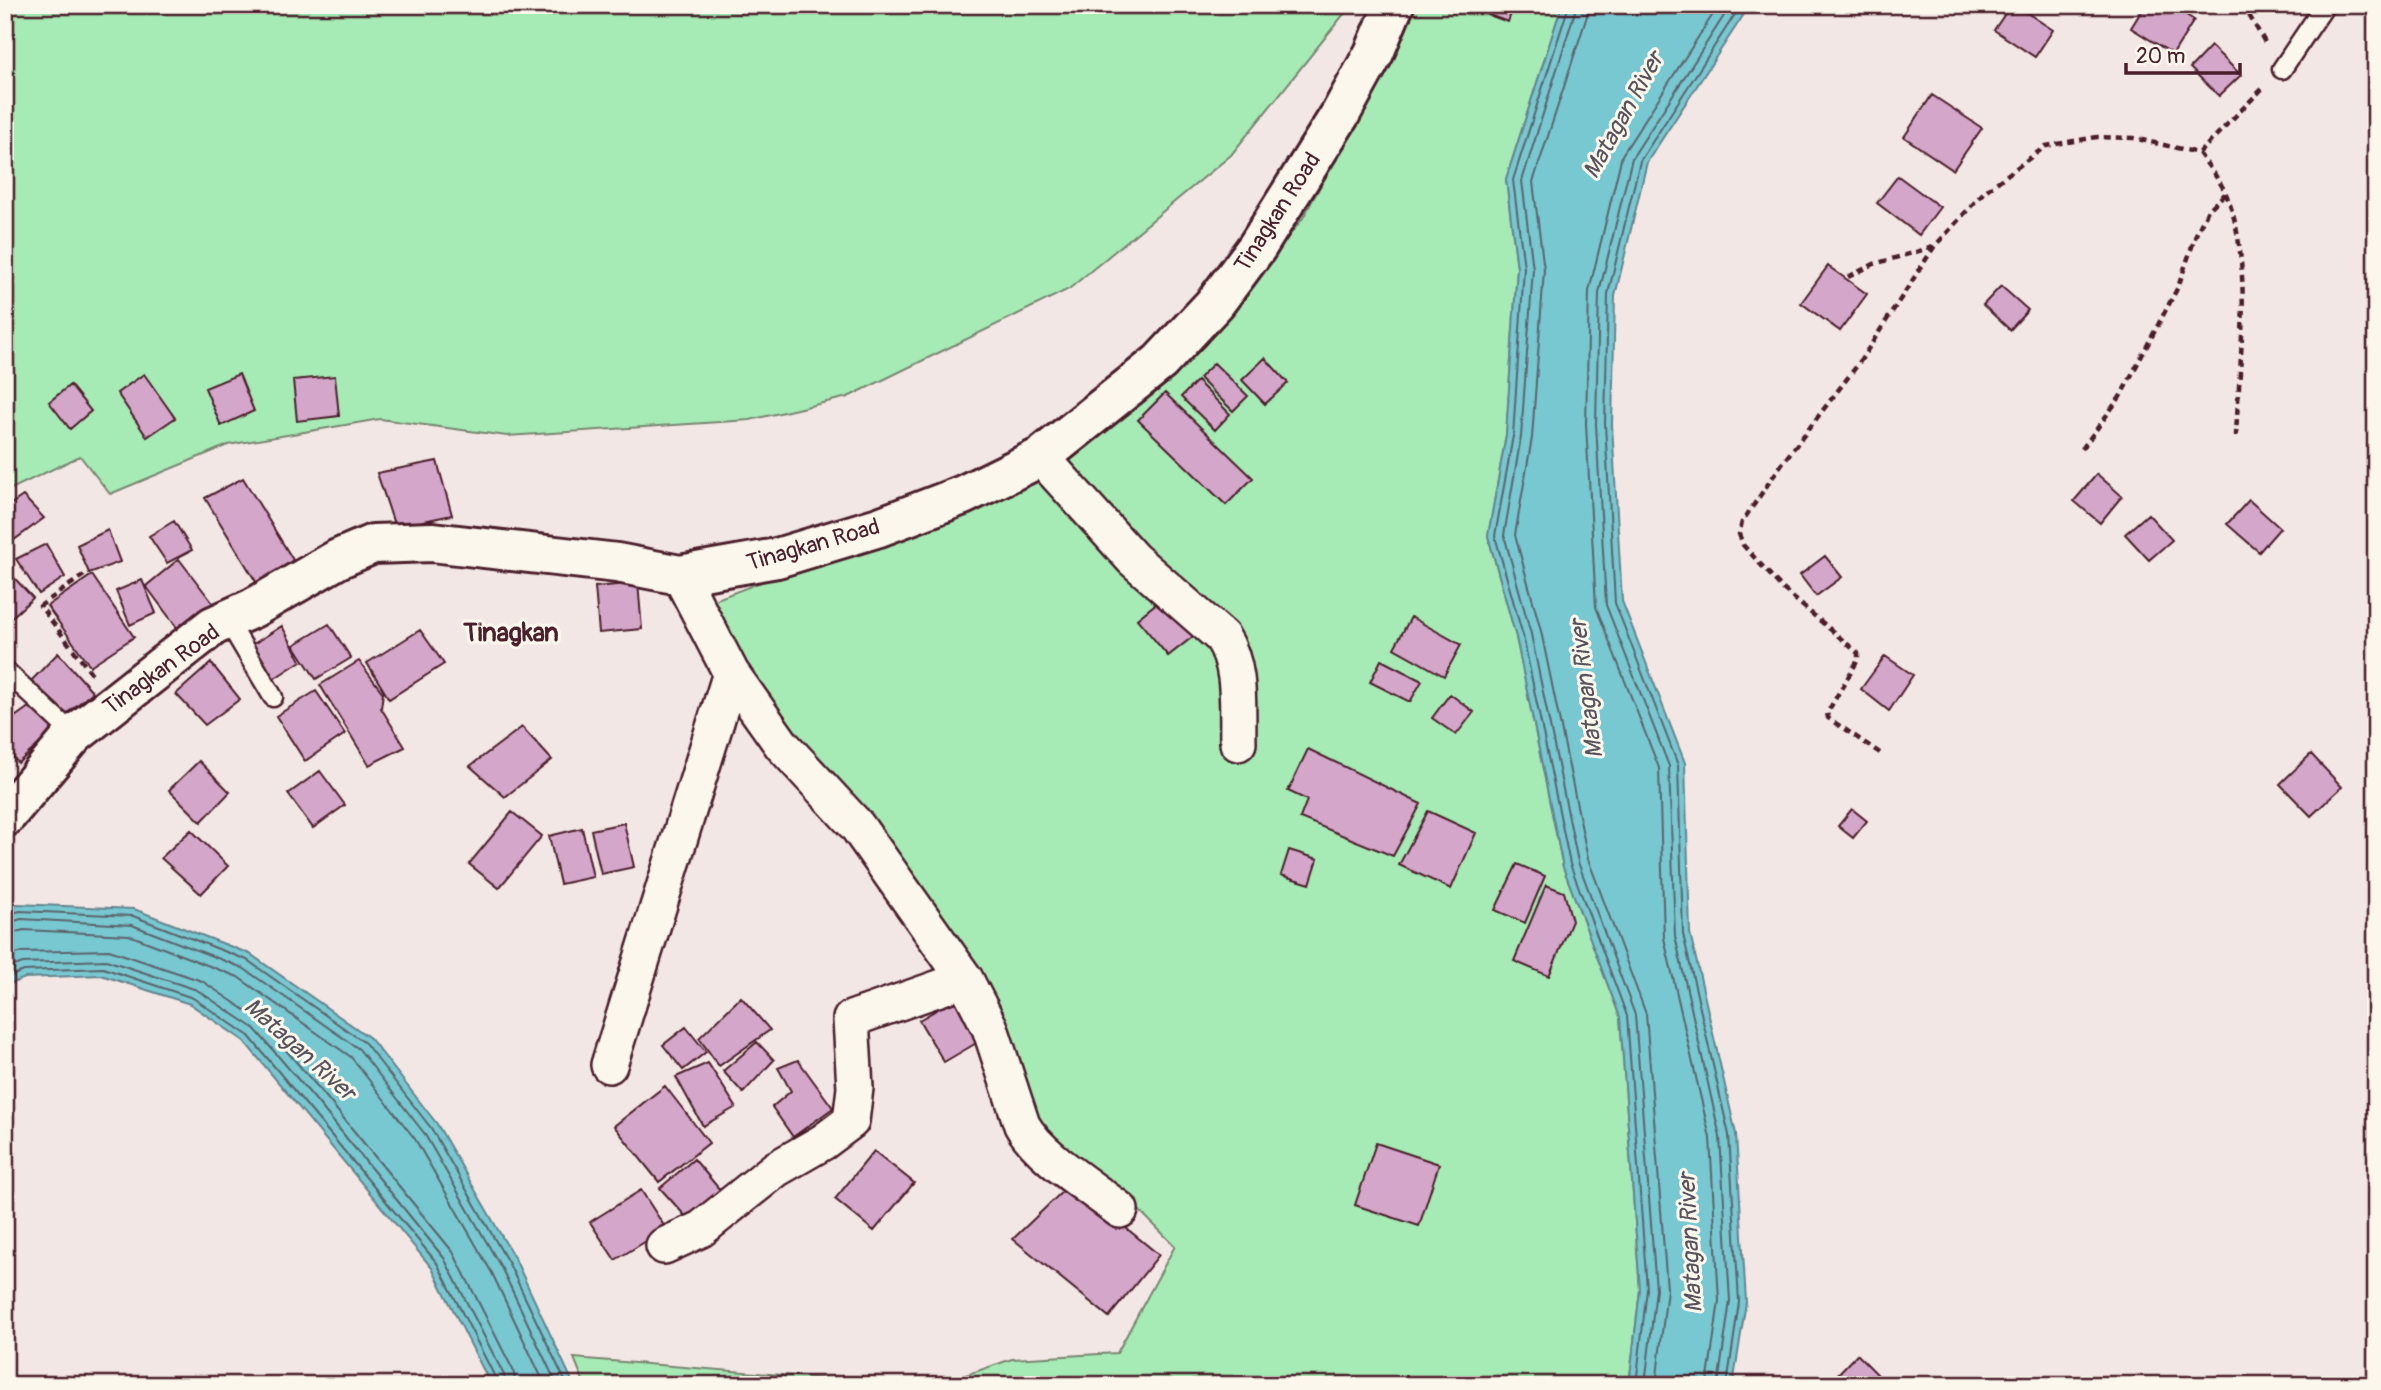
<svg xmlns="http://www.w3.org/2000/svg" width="2381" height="1390" viewBox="0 0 2381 1390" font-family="Pangolin,sans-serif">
  <rect width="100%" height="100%" fill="#f3e7e5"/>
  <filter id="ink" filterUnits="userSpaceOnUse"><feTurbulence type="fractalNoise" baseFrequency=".0143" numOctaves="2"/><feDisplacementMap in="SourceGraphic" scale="14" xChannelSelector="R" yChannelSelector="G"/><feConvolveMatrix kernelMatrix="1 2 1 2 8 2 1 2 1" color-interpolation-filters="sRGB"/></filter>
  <g filter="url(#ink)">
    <path fill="#a6ebb6" stroke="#788570" stroke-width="2" d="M 5,5 L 1348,5 L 1344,14 L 1231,155 L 1069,289 L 848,397 L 750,420 L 507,436 L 380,419 L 228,445 L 110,494 L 80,456 L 5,492 Z
      M 1410,5 L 1562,5 L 1506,179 L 1517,268 L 1506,435 L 1488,536 L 1516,637 L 1563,867 L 1620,1017 L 1640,1290 L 1629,1385 L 937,1385 L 1012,1359 L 1117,1353 L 1175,1246 L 1138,1209 L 1041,1133 L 850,810 L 750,672 L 709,602 L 1042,475 L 1205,345 L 1303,218 L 1382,71 Z
      M 574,1358 L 903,1385 L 585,1385 Z"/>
    <path fill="#77c8d1" stroke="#65848f" stroke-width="2" d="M 1562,5 L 1750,5 L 1647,162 L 1615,296 L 1612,425 L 1622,601 L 1685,763 L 1690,933 L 1736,1134 L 1746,1302 L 1733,1385 L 1629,1385 L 1640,1290 L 1620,1017 L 1563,867 L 1516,637 L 1488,536 L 1506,435 L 1517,268 L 1506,179 Z
      M 17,904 L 134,909 L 250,954 L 370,1038 L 437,1124 L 516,1261 L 574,1385 L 491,1385 L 432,1268 L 244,1041 L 190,1004 L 101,975 L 25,978 L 5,986 L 5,910 Z"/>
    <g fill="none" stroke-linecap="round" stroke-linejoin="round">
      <path stroke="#5c636d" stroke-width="2" d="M 1569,5 L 1513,180 L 1524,268 L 1513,436 L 1495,536 L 1523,636 L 1570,864 L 1627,1016 L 1647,1289 L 1636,1385
        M 1577,5 L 1522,181 L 1533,269 L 1521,437 L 1504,535 L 1531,634 L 1578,862 L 1635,1015 L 1656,1289 L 1645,1385
        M 1588,5 L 1587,16 L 1533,182 L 1544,270 L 1532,438 L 1515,535 L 1541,631 L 1588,859 L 1646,1014 L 1667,1289 L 1656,1385
        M 5,915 L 20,911 L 133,916 L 247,960 L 365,1043 L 431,1128 L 509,1264 L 567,1385
        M 5,924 L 21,919 L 132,925 L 243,968 L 359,1049 L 424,1133 L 502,1269 L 557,1385
        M 5,935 L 24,930 L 129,935 L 238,977 L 351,1057 L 415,1139 L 492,1273 L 545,1385
        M 5,958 L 22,952 L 109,950 L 202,981 L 260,1020 L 322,1092 L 453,1252 L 513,1370 L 516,1385
        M 5,969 L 23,963 L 106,960 L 197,990 L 254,1028 L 314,1098 L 444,1258 L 504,1375 L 505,1385
        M 5,978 L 24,971 L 103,968 L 193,998 L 249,1036 L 437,1263 L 496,1379 L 497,1385
        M 1707,1385 L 1719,1301 L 1710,1138 L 1664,938 L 1659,768 L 1596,607 L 1586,424 L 1589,291 L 1622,155 L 1719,5
        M 1718,1385 L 1730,1301 L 1720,1137 L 1675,936 L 1669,766 L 1606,605 L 1596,424 L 1599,293 L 1632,158 L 1731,5
        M 1727,1385 L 1739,1302 L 1729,1135 L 1683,934 L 1678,765 L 1615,603 L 1605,424 L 1608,294 L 1640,161 L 1741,5"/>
    </g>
    <path fill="#d4a6c9" stroke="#4a1f2b" stroke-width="2" d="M 1461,5 L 1514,5 L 1508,22 Z
      M 2011,5 L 2015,5 L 2053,30 L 2035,57 L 1994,30 Z
      M 2145,5 L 2171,5 L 2194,20 L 2173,54 L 2131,28 Z
      M 2211,46 L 2241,75 L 2219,96 L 2190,68 Z
      M 1932,95 L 1982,128 L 1953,170 L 1904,137 Z
      M 1898,176 L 1940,207 L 1919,235 L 1877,203 Z
      M 1828,266 L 1867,294 L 1840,331 L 1801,303 Z
      M 2001,286 L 2028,310 L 2010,330 L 1983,305 Z
      M 1265,358 L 1288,383 L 1265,404 L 1242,380 Z
      M 1214,363 L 1248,396 L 1233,411 L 1199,378 Z
      M 144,374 L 175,418 L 147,437 L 117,393 Z
      M 239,374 L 254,411 L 221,426 L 205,388 Z
      M 335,376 L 339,416 L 297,421 L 293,380 Z
      M 1197,381 L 1230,414 L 1215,430 L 1181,397 Z
      M 70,385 L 91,411 L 70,429 L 49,402 Z
      M 1165,393 L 1253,478 L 1226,505 L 1138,420 Z
      M 437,461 L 452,515 L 395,527 L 377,473 Z
      M 2097,474 L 2122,496 L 2100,523 L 2074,501 Z
      M 243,478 L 293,560 L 258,585 L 205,498 Z
      M 23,496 L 44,518 L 10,543 L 5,536 L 5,508 Z
      M 2249,500 L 2280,528 L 2259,552 L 2227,524 Z
      M 2148,514 L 2172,540 L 2149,560 L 2125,534 Z
      M 174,521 L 192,550 L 167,563 L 149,536 Z
      M 108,530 L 120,562 L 89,573 L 77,545 Z
      M 46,544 L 65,577 L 39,594 L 16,559 Z
      M 1825,556 L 1842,577 L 1816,596 L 1800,575 Z
      M 179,559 L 215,606 L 181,633 L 146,586 Z
      M 5,568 L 33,598 L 12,617 L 5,610 Z
      M 92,575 L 134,637 L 90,666 L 47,606 Z
      M 142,580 L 156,613 L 130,625 L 116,591 Z
      M 638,583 L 642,629 L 599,633 L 595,587 Z
      M 1164,597 L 1195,635 L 1168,656 L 1137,619 Z
      M 1411,617 L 1461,645 L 1444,676 L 1394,648 Z
      M 329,624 L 351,658 L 316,679 L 294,645 Z
      M 282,626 L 301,661 L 272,680 L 247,648 Z
      M 420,630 L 444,664 L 389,699 L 367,663 Z
      M 58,653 L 93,692 L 65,715 L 31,681 Z
      M 1885,656 L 1913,675 L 1889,711 L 1861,689 Z
      M 1381,660 L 1422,681 L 1410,702 L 1370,682 Z
      M 359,661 L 383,693 L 381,708 L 405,747 L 369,765 L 320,685 Z
      M 211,663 L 240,699 L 205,725 L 176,694 Z
      M 316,691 L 345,734 L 305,761 L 276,716 Z
      M 1450,694 L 1474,712 L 1456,735 L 1432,718 Z
      M 33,704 L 56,729 L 18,763 L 5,748 L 5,724 Z
      M 522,727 L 552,760 L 505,797 L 470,766 Z
      M 1308,749 L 1421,804 L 1393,856 L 1300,818 L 1307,800 L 1288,791 Z
      M 2311,754 L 2342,787 L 2311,816 L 2280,784 Z
      M 199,761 L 230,792 L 201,822 L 169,790 Z
      M 320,771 L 345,805 L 313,828 L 288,794 Z
      M 1852,809 L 1867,821 L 1853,838 L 1838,826 Z
      M 1428,811 L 1476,833 L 1451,889 L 1399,865 Z
      M 512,812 L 542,836 L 499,888 L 469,864 Z
      M 624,823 L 634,867 L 601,874 L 591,830 Z
      M 582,828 L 593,877 L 560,884 L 549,836 Z
      M 191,830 L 228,866 L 201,894 L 161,858 Z
      M 1289,850 L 1318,859 L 1310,884 L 1281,875 Z
      M 1517,864 L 1545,876 L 1525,923 L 1495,910 Z
      M 1546,885 L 1564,892 L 1572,921 L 1549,976 L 1514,961 Z
      M 741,997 L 770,1030 L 719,1066 L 699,1038 Z
      M 959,997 L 985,1038 L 944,1062 L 919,1020 Z
      M 686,1027 L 706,1052 L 683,1070 L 663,1045 Z
      M 757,1042 L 774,1060 L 743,1093 L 723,1071 Z
      M 798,1060 L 833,1108 L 793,1137 L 772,1107 L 791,1091 L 778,1068 Z
      M 708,1063 L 736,1107 L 703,1126 L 676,1077 Z
      M 665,1086 L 709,1143 L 659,1182 L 614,1126 Z
      M 1376,1143 L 1439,1164 L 1419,1226 L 1355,1205 Z
      M 874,1151 L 914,1183 L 874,1231 L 835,1199 Z
      M 694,1159 L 720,1190 L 687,1218 L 660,1188 Z
      M 1071,1183 L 1159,1255 L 1109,1317 L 1013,1239 Z
      M 641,1190 L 666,1229 L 615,1260 L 590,1222 Z
      M 1857,1354 L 1879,1376 L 1871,1385 L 1841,1385 L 1834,1378 Z"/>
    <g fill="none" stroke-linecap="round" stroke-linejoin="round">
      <defs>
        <path id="service" d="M 2282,69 L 2325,5
          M 228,621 L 273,697
          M 5,670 L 74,735"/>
        <path id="minor" d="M 1041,457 L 1133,559 L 1222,637 C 1242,668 1237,707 1238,743
          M 731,673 L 782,745 L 857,826 L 965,979 L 990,1028 L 1022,1125 C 1040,1157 1091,1187 1120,1210
          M 609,1065 L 731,673 L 680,575
          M 664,1246 L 701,1229 L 776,1169 L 823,1142 L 851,1121 L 855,1088 L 851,1019 L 965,979"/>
        <path id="tertiary" d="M 5,817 L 74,735 L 213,626 L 253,608 L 338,559 L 373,544 L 432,542 L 617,563 L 680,575 L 777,558 L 879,527 L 963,495 L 1041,457 L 1160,362 L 1216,302 L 1257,247 L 1341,113 L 1374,53 L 1394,5"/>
      </defs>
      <use href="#service" stroke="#4a1f2b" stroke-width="23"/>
      <use href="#minor" stroke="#4a1f2b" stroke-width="40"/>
      <use href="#tertiary" stroke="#4a1f2b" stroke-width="44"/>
      <path stroke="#4a1f2b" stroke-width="4.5" stroke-dasharray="7 5" stroke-linecap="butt" d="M 2243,5 L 2266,44
        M 2199,153 C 2208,166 2220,180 2226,194 C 2254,261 2239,364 2236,436
        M 1848,277 L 1874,264 L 1933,247
        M 2082,449 L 2120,397 L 2178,287 L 2197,232 L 2208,210 L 2226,193
        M 84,575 L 40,606 L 92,674
        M 1880,753 L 1828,718 L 1827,713 L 1858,660 L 1858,653 L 1783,589 L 1743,545 L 1739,534 L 1742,522 L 1781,465 L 1859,363 L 1934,247 L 1984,192 L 2046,146 L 2068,142 L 2097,137 L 2133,138 L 2199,153 L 2262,89"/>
      <use href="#service" stroke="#fbf7ec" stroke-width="18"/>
      <use href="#minor" stroke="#fbf7ec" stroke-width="35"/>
      <use href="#tertiary" stroke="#fbf7ec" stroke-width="38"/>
    </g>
  </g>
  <g text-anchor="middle" stroke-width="6" stroke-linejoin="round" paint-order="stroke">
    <g font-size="23" fill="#4a1f2b" stroke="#fbf7ec">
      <text transform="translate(1277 212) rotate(-57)" y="8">Tinagkan Road</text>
      <text transform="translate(813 544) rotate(-16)" y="8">Tinagkan Road</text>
      <text transform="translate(161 669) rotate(-36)" y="8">Tinagkan Road</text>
    </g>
    <g font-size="24" font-style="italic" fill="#58525d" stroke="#fbf7ec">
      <text transform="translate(1623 115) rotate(-61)" y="8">Matagan River</text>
      <text transform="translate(1586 689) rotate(-97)" y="8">Matagan River</text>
      <text transform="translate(300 1049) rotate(42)" y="8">Matagan River</text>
      <text transform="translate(1690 1243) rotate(-93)" y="8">Matagan River</text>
    </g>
    <g font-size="26" font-weight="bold" fill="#4a1f2b" stroke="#fbf7ec">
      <text x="511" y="641">Tinagkan</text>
    </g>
  </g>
  <rect width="2381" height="1390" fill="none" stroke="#fbf7ec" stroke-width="28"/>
  <rect x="14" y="14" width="2353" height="1362" fill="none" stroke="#4a1f2b" stroke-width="2.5" filter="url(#ink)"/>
  <path d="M2126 63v10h114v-10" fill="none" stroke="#4a1f2b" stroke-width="3.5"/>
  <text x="2136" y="63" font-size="21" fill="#4a1f2b" stroke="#fbf7ec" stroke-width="5" paint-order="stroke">20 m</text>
</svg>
